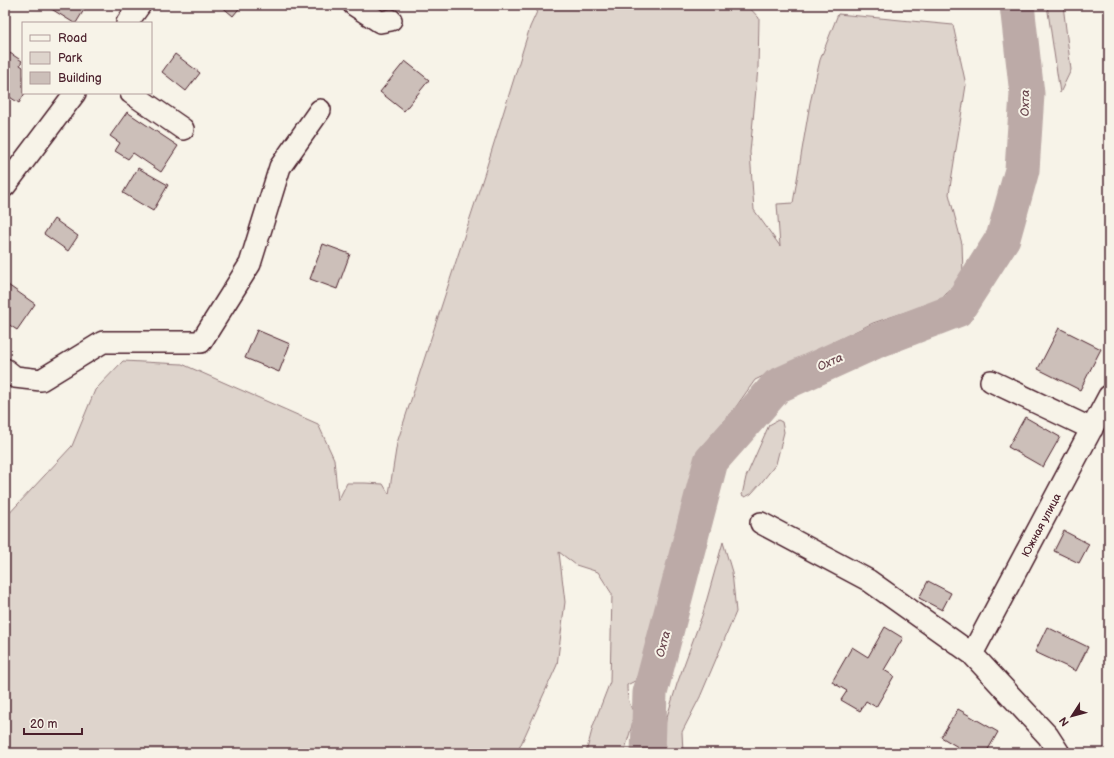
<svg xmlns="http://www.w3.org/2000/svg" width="1114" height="758" viewBox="0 0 1114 758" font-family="'Balsamiq Sans',sans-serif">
  <rect width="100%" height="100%" fill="#f7f3e8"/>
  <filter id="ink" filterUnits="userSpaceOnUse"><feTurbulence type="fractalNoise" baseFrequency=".025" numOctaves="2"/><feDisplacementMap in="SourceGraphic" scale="8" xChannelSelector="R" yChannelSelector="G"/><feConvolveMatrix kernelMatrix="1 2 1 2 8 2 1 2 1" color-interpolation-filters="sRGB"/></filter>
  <g filter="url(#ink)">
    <path fill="#ded4cc" stroke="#947a7c" d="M 540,5 L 747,5 L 759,18 L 758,68 L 750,152 L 754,210 L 780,246 L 777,204 L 793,203 L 810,103 L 820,60 L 838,14 L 953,25 L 966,85 L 949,194 L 962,244 L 963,274 L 941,300 L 873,323 L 755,380 L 696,463 L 641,678 L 627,685 C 627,698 629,704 635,715 L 624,753 L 586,753 L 593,726 L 610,682 L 612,594 L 598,572 L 576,565 L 559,552 L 565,602 L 557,665 L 517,753 L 5,753 L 5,518 L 72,446 L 95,390 L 123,361 L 182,364 L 318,424 L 334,459 L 338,501 L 347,483 L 365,483 L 383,484 L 389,494 L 397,443 L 485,172 L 530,27 Z
      M 1047,5 L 1063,5 L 1071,70 L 1060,93 Z
      M 778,420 L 782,422 L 784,432 L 776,464 L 761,483 L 751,494 L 745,497 L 742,495 L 746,477 L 769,425 Z
      M 723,542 L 732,572 L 736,612 L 700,697 L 682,732 L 683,753 L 660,753 L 666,720 L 677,684 L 703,613 Z"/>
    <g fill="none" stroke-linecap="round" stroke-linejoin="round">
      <path stroke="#bcaaa7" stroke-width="35" d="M 648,753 L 650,693 L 711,461 L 777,386 L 874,342 L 957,310 L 1003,238 L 1022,170 L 1027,94 L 1017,5"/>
    </g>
    <path fill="#ccbfb9" stroke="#4a1f2b" d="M 45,5 L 87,5 L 76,23 L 74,23 Z
      M 220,5 L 242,5 L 233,16 Z
      M 10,53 L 22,61 L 20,65 L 23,67 L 23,93 L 25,93 L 19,103 L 5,94 L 5,61 Z
      M 175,54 L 200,73 L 186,91 L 162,72 Z
      M 405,61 L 429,80 L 404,111 L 380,92 Z
      M 127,112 L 178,146 L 161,172 L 133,153 L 128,159 L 115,151 L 120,143 L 110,136 Z
      M 138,168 L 168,185 L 153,211 L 123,193 Z
      M 54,219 L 78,236 L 68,251 L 44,234 Z
      M 323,244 L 350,254 L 337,289 L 310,279 Z
      M 8,285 L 35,304 L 17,330 L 5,322 L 5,288 Z
      M 1059,328 L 1101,349 L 1080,390 L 1038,369 Z
      M 257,330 L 290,344 L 279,372 L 245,358 Z
      M 1025,417 L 1060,437 L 1043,467 L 1008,447 Z
      M 1064,531 L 1089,544 L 1079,563 L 1054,551 Z
      M 928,581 L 951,593 L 942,610 L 919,598 Z
      M 885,627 L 903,638 L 884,670 L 894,676 L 876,707 L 866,701 L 860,711 L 841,700 L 847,691 L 832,682 L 852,647 L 868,657 Z
      M 1047,627 L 1088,647 L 1076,671 L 1035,652 Z
      M 958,709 L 998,732 L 986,753 L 968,753 L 941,737 Z"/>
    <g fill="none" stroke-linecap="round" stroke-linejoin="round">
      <defs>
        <path id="minor" d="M 354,5 L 380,22 L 391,20
          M 127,23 L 140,5
          M 131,93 L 183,129
          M 5,186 L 75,93
          M 5,369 L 15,377 L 41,380 L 103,342 L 201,342 L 250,264 L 280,167 L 320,110
          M 991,381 L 1092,429
          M 761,523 L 868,580 L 972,654 L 1048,736 L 1059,753
          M 972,654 L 1109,396"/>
      </defs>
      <use href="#minor" stroke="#4a1f2b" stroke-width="24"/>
      <use href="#minor" stroke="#f7f3e8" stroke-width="21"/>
    </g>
  </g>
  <g text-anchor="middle" stroke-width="4" stroke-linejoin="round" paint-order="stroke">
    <g font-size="11" fill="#4a1f2b" stroke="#f7f3e8">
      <text transform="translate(1041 525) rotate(-62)" y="4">Южная улица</text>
    </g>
    <g font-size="12" font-style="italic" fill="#6c4950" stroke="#f7f3e8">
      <text transform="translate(1025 103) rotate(-89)" y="4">Охта</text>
      <text transform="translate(830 362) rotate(-24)" y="4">Охта</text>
      <text transform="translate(663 644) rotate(-75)" y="4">Охта</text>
    </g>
  </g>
  <rect width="1114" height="758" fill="none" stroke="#f7f3e8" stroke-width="20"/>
  <rect x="10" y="10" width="1094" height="738" fill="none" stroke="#4a1f2b" stroke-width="1.5" filter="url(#ink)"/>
  <rect x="22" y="22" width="130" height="72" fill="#f7f3e8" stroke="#b29e9c"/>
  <rect x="30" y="35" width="20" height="6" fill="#f7f3e8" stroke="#b29e9c"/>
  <text x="58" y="42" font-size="12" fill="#4a1f2b">Road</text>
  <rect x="30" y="52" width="20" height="12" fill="#ded4cc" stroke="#b29e9c"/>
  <text x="58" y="62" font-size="12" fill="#4a1f2b">Park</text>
  <rect x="30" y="72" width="20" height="12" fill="#ccbfb9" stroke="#b29e9c"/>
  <text x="58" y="82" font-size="12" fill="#4a1f2b">Building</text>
  <g transform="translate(1072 716) rotate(234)" stroke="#f7f3e8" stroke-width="3" paint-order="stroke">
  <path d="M0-3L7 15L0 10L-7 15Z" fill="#4a1f2b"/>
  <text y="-6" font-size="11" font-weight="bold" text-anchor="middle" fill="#4a1f2b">N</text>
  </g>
  <path d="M24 728v6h58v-6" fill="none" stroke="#4a1f2b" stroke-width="2"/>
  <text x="30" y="728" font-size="12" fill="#4a1f2b" stroke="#f7f3e8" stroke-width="3" paint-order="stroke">20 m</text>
</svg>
